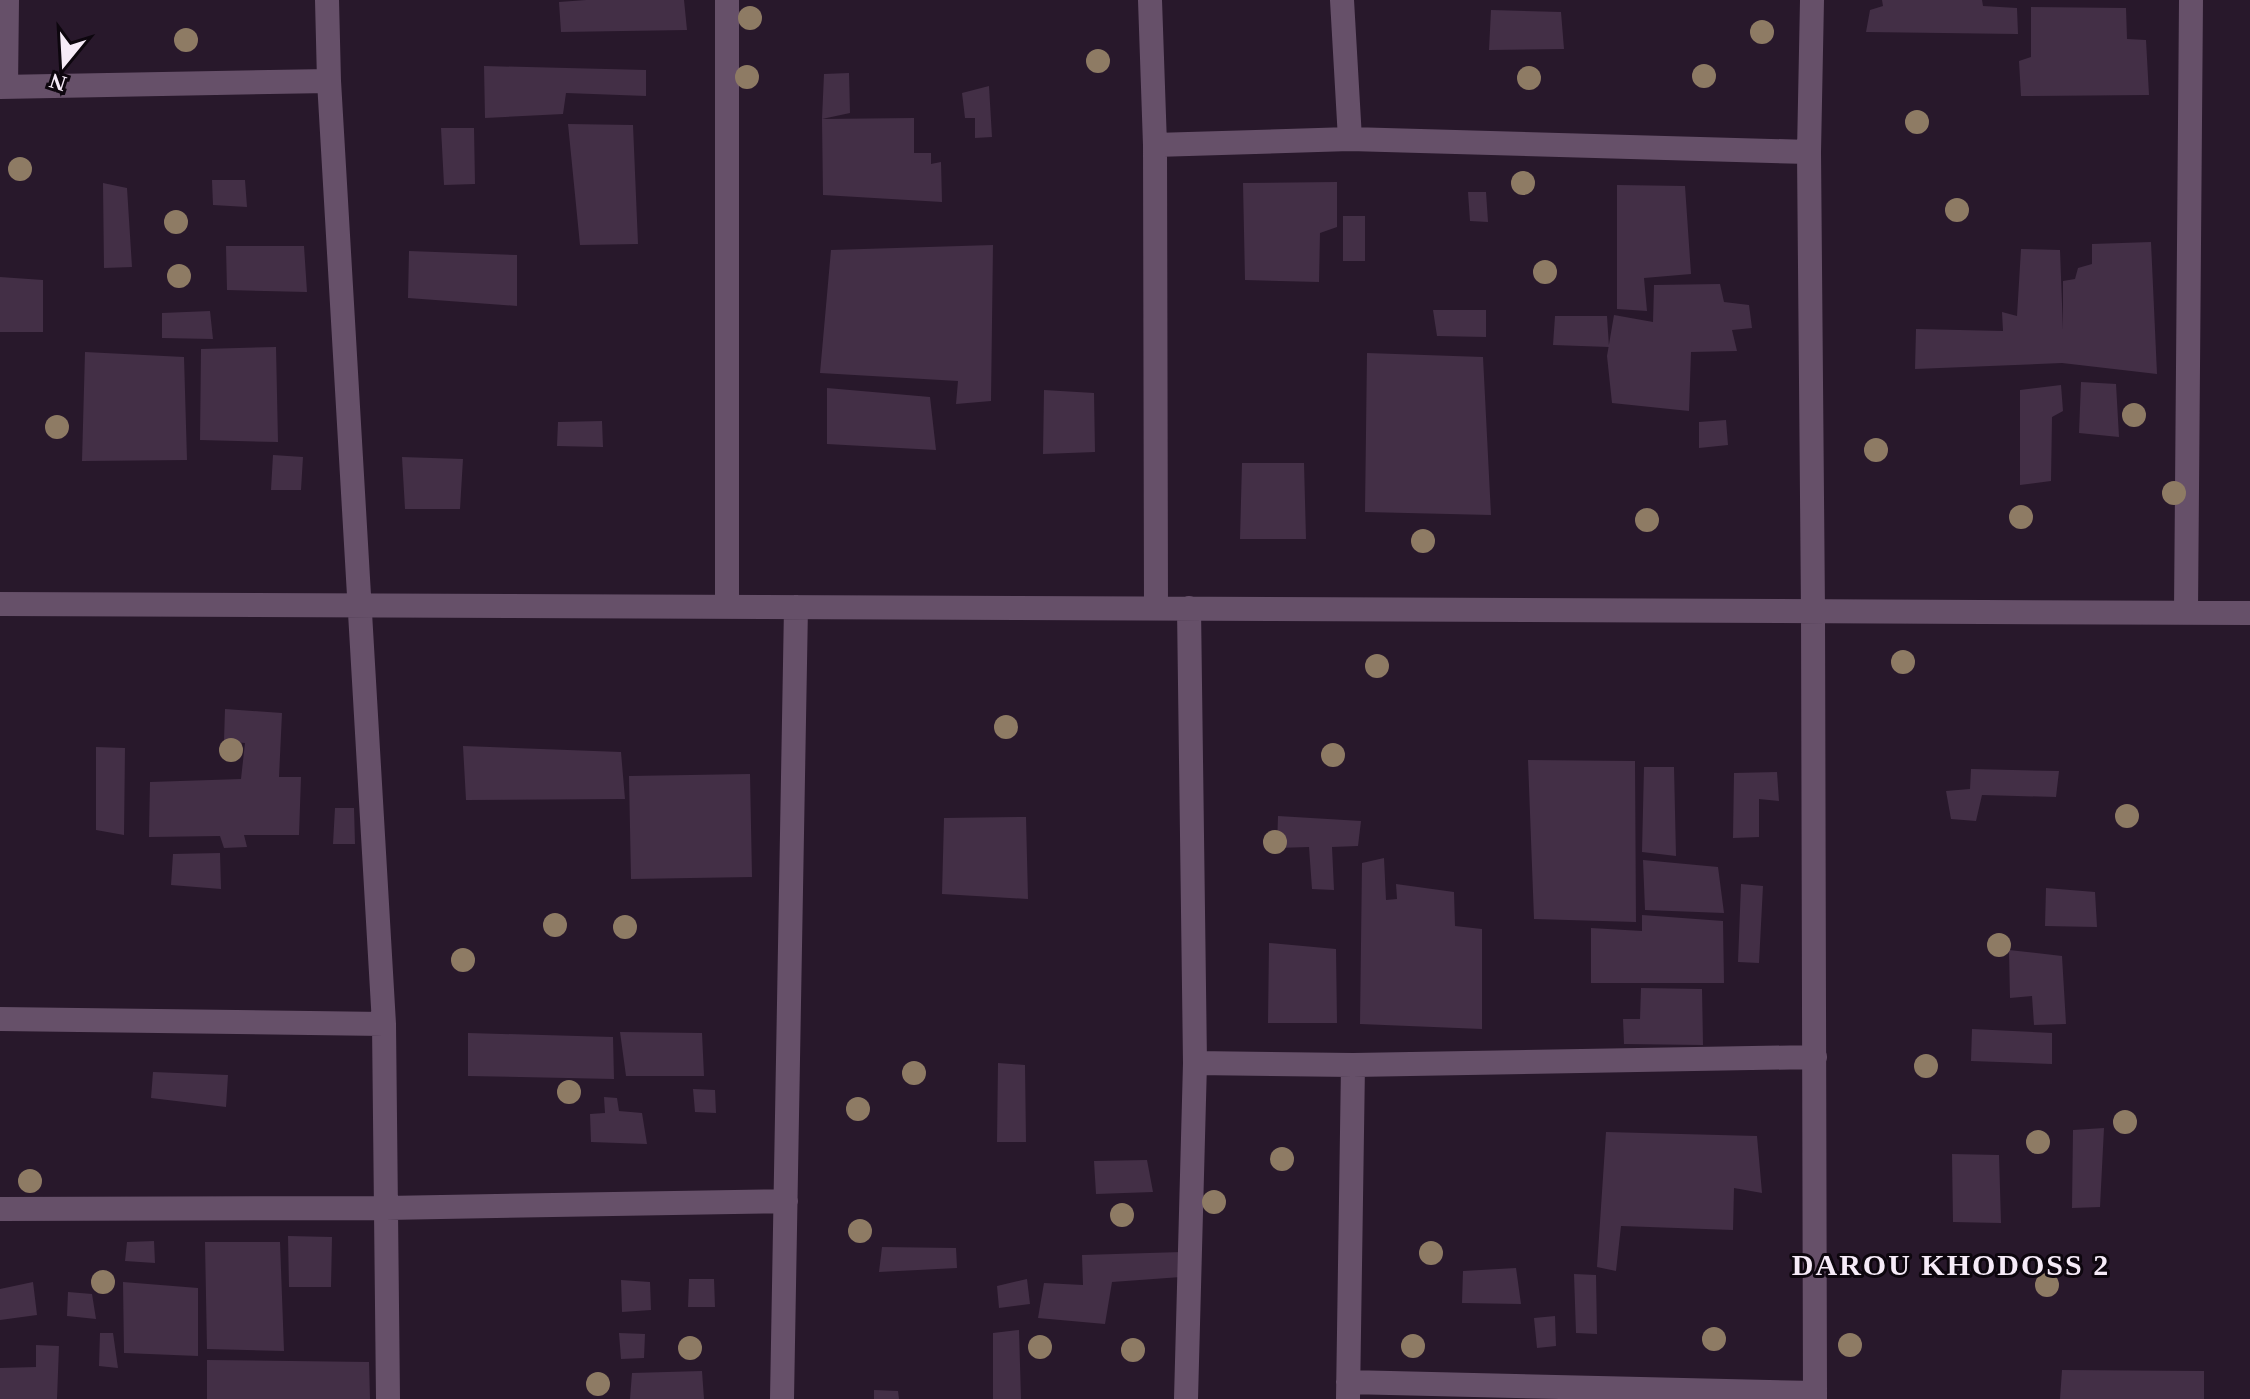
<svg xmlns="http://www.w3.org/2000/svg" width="2250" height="1399" viewBox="0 0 2250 1399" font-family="Georgia,serif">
  <rect width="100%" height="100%" fill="#28182b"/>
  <path fill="#432f46" d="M 586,0 L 684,0 L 687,30 L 561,32 L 559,2 Z
    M 1882,0 L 1982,0 L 1983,6 L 2017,8 L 2018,34 L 1866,32 L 1870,10 L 1883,6 Z
    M 2031,7 L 2126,8 L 2127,39 L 2146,40 L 2149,95 L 2021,96 L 2019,61 L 2031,57 Z
    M 1491,10 L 1561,12 L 1564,49 L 1489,50 Z
    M 484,66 L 646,70 L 646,96 L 566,93 L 563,114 L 485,118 Z
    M 849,73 L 850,113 L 822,119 L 824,74 Z
    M 989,86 L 992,137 L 975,138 L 975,118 L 965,118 L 962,93 Z
    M 914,118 L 914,153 L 931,153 L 931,164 L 941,162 L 942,202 L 823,195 L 822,119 Z
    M 568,124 L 633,125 L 638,244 L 580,245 Z
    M 441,128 L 474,128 L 475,184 L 444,185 Z
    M 212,180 L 245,180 L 247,207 L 213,205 Z
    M 1337,182 L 1337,227 L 1320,233 L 1319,282 L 1245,280 L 1243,183 Z
    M 103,183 L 127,188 L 132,267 L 104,268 Z
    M 1617,185 L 1685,186 L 1691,274 L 1644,278 L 1647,311 L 1617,309 Z
    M 1468,192 L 1486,192 L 1488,222 L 1470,221 Z
    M 1343,216 L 1365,216 L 1365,261 L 1343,261 Z
    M 2151,242 L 2157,374 L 2062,363 L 1915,369 L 1916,329 L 2003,331 L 2002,312 L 2017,316 L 2021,249 L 2060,250 L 2063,330 L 2063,281 L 2075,279 L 2078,268 L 2092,264 L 2092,244 Z
    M 993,245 L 991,401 L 956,404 L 958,381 L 820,373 L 831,250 Z
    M 226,246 L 304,246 L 307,292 L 227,290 Z
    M 409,251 L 517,255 L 517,306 L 408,298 Z
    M 0,277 L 43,280 L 43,332 L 0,332 Z
    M 1720,284 L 1724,302 L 1749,305 L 1752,328 L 1732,330 L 1737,351 L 1691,352 L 1689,411 L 1612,403 L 1607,356 L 1614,315 L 1653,322 L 1654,285 Z
    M 1433,310 L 1486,310 L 1486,337 L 1437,336 Z
    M 210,311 L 213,339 L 162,338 L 162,313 Z
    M 1555,316 L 1607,316 L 1609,347 L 1553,345 Z
    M 276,347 L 278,442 L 200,440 L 201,349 Z
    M 85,352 L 184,357 L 187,460 L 82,461 Z
    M 1367,353 L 1483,357 L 1491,515 L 1365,512 Z
    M 2081,382 L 2116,384 L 2119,437 L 2079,433 Z
    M 2061,385 L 2063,411 L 2052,417 L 2051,481 L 2020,485 L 2020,390 Z
    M 827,388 L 930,397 L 936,450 L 827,444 Z
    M 1044,390 L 1094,393 L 1095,452 L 1043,454 Z
    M 1726,420 L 1728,445 L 1699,448 L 1699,422 Z
    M 602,421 L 603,447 L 557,446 L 558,422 Z
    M 273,455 L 303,457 L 301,490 L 271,490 Z
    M 402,457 L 463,459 L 460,509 L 405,509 Z
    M 1242,463 L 1304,463 L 1306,539 L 1240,539 Z
    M 225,709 L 282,713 L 279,777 L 301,777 L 299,835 L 244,835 L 247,847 L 224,848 L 220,836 L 149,837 L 150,782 L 241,779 L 245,743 L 224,741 Z
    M 463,746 L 621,752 L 625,799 L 466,800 Z
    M 96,747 L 125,748 L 124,835 L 96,830 Z
    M 1528,760 L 1635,761 L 1636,922 L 1534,919 Z
    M 1644,767 L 1674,767 L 1676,856 L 1642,852 Z
    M 1971,769 L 2059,771 L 2056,797 L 1982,795 L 1976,821 L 1951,819 L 1946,791 L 1970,789 Z
    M 1777,772 L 1779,801 L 1759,799 L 1759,837 L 1733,838 L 1734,773 Z
    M 750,774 L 752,877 L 631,879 L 629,776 Z
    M 335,808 L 354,808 L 355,844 L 333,844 Z
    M 1278,816 L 1361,821 L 1358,846 L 1332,847 L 1334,890 L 1312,889 L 1309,847 L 1277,848 Z
    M 1026,817 L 1028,899 L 942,894 L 944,818 Z
    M 220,853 L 221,889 L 171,885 L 173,854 Z
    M 1384,858 L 1386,900 L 1397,899 L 1396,884 L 1454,892 L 1455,926 L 1482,929 L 1482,1029 L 1360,1024 L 1362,863 Z
    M 1643,860 L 1718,867 L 1724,913 L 1645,910 Z
    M 1741,884 L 1763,886 L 1759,963 L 1738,962 Z
    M 2046,888 L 2095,892 L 2097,927 L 2045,926 Z
    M 1642,915 L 1723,921 L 1724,983 L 1591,983 L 1591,928 L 1642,931 Z
    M 1269,943 L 1336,949 L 1337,1023 L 1268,1023 Z
    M 2009,950 L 2062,956 L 2066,1024 L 2034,1025 L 2032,996 L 2010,998 Z
    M 1641,988 L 1702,989 L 1703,1045 L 1624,1044 L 1623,1019 L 1640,1019 Z
    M 1972,1029 L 2052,1033 L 2052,1064 L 1971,1061 Z
    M 620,1032 L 702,1033 L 704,1076 L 626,1076 Z
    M 468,1033 L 613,1037 L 614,1079 L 468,1076 Z
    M 998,1063 L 1025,1065 L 1026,1142 L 997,1142 Z
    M 153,1072 L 228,1075 L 226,1107 L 151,1098 Z
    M 693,1089 L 715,1090 L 716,1113 L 695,1112 Z
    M 604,1097 L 617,1098 L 619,1111 L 642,1113 L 647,1144 L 591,1142 L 590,1114 L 605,1113 Z
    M 2104,1128 L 2100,1207 L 2072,1208 L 2073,1130 Z
    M 1606,1132 L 1757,1136 L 1762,1193 L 1734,1188 L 1733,1230 L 1621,1226 L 1616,1271 L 1597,1267 Z
    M 1952,1154 L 1999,1155 L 2001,1223 L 1953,1222 Z
    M 1147,1160 L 1153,1192 L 1096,1194 L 1094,1161 Z
    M 288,1236 L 332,1237 L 331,1287 L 289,1287 Z
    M 154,1241 L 155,1263 L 125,1261 L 127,1242 Z
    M 205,1242 L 280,1242 L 284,1351 L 207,1349 Z
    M 882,1247 L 956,1248 L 957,1268 L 879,1272 Z
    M 1182,1252 L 1181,1277 L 1112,1282 L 1105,1324 L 1038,1318 L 1044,1283 L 1083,1285 L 1082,1255 Z
    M 1516,1268 L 1521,1304 L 1462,1303 L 1463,1271 Z
    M 1574,1274 L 1596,1275 L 1597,1334 L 1576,1333 Z
    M 689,1279 L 714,1279 L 715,1307 L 688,1307 Z
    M 1027,1279 L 1030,1304 L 999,1308 L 997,1286 Z
    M 621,1280 L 650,1282 L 651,1310 L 622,1312 Z
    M 33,1282 L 37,1315 L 0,1320 L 0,1289 Z
    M 123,1282 L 198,1288 L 198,1356 L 124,1353 Z
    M 68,1292 L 92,1294 L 96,1319 L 67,1316 Z
    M 1555,1316 L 1556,1346 L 1537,1348 L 1534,1318 Z
    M 1019,1330 L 1021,1399 L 993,1399 L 993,1333 Z
    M 100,1333 L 113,1333 L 118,1368 L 99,1366 Z
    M 619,1333 L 645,1334 L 644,1358 L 621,1359 Z
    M 36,1345 L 59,1346 L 57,1399 L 0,1399 L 0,1368 L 36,1367 Z
    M 207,1360 L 369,1362 L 370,1399 L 207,1399 Z
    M 2062,1370 L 2204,1371 L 2204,1399 L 2060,1399 Z
    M 702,1371 L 704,1399 L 630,1399 L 632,1373 Z
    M 874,1390 L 898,1391 L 899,1399 L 874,1399 Z"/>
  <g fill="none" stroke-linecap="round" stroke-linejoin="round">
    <path stroke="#665069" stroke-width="24" d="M 327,0 L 329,81 L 384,1024 L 388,1399
      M 727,0 L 727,606
      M 1150,0 L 1155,145 L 1156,607
      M 1342,0 L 1350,139
      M 1812,0 L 1809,152 L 1813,611 L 1815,1399
      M 0,87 L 329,81
      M 6,87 L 7,0
      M 1155,145 L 1350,139 L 1809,152
      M 0,604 L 2250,613
      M 2186,612 L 2191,0
      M 0,1019 L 384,1024
      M 1195,1063 L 1353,1065 L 1815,1057
      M 0,1209 L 386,1208 L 786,1201
      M 1348,1382 L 1815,1393
      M 782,1399 L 796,607
      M 1186,1399 L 1195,1063 L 1189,608
      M 1348,1399 L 1353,1065"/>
  </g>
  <g fill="#8e7b64">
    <circle cx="750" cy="18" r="12"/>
    <circle cx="1762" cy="32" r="12"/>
    <circle cx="186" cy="40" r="12"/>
    <circle cx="1098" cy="61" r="12"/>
    <circle cx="1704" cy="76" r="12"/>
    <circle cx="747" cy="77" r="12"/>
    <circle cx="1529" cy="78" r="12"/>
    <circle cx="1917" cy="122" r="12"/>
    <circle cx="20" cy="169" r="12"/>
    <circle cx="1523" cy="183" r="12"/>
    <circle cx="1957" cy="210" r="12"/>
    <circle cx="176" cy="222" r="12"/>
    <circle cx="1545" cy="272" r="12"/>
    <circle cx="179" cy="276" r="12"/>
    <circle cx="2134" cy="415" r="12"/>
    <circle cx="57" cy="427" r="12"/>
    <circle cx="1876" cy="450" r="12"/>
    <circle cx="2174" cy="493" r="12"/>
    <circle cx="2021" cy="517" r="12"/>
    <circle cx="1647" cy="520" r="12"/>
    <circle cx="1423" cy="541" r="12"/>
    <circle cx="1903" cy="662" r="12"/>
    <circle cx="1377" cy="666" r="12"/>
    <circle cx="1006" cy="727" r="12"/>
    <circle cx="231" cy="750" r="12"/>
    <circle cx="1333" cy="755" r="12"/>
    <circle cx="2127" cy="816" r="12"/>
    <circle cx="1275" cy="842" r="12"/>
    <circle cx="555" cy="925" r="12"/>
    <circle cx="625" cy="927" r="12"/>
    <circle cx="1999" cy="945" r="12"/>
    <circle cx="463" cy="960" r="12"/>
    <circle cx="1926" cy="1066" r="12"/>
    <circle cx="914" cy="1073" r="12"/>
    <circle cx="569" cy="1092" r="12"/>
    <circle cx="858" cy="1109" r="12"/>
    <circle cx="2125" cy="1122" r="12"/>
    <circle cx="2038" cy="1142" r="12"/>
    <circle cx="1282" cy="1159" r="12"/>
    <circle cx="30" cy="1181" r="12"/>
    <circle cx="1214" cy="1202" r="12"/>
    <circle cx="1122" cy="1215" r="12"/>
    <circle cx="860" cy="1231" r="12"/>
    <circle cx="1431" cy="1253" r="12"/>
    <circle cx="103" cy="1282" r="12"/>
    <circle cx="2047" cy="1285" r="12"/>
    <circle cx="1714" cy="1339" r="12"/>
    <circle cx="1850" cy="1345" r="12"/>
    <circle cx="1413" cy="1346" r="12"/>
    <circle cx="1040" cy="1347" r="12"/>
    <circle cx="690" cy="1348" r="12"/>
    <circle cx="1133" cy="1350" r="12"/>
    <circle cx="598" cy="1384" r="12"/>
  </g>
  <g text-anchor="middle" stroke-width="6" stroke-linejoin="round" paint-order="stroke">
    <g font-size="30" font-weight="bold" letter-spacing="2" fill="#f6ebf8" stroke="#0d060e">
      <text x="1951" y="1275">DAROU KHODOSS 2</text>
    </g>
  </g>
  <g transform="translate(64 64) rotate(198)" stroke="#0d060e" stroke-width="6" paint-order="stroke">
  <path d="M0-6L14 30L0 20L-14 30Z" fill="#f6ebf8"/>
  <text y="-12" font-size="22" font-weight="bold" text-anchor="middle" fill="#f6ebf8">N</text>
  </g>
</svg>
